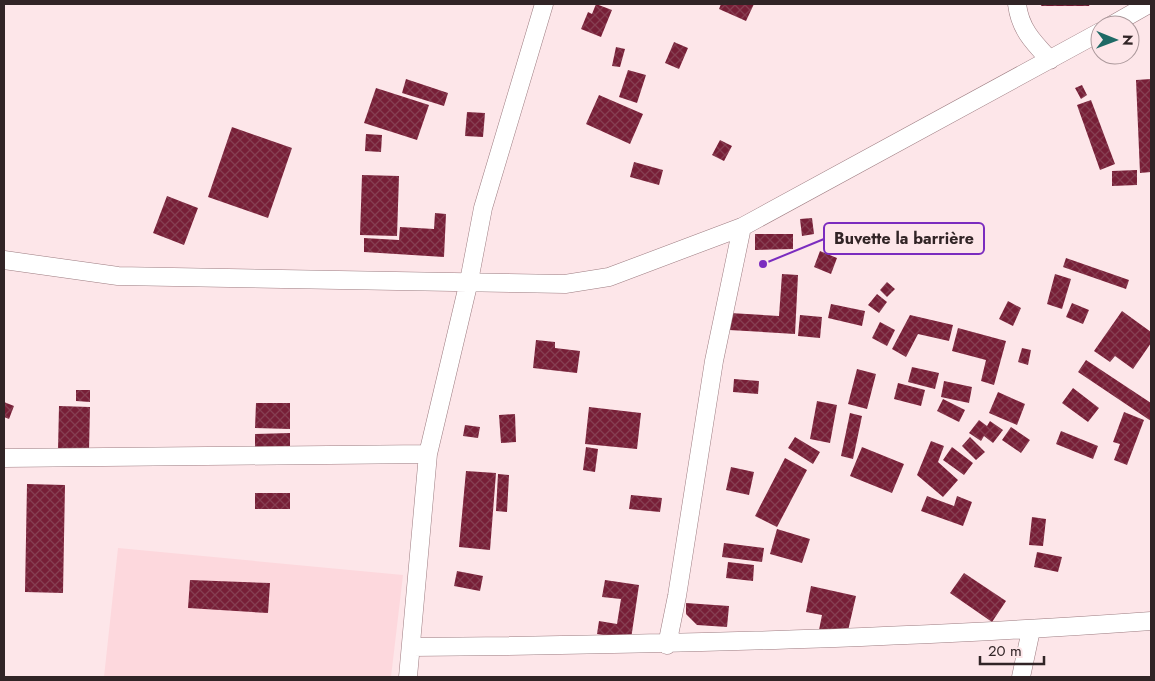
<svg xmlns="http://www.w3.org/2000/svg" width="1155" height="681" viewBox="0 0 1155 681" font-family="Jost,sans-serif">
  <defs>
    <pattern id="building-cross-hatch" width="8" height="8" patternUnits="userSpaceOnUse" patternTransform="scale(1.25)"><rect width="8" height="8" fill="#771f37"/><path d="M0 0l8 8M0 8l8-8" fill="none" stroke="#863f52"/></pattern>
  </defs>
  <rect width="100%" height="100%" fill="#fde6e9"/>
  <path fill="#fdd8dd" d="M 118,548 L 403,575 L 391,677 L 104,677 Z"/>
  <path fill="url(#building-cross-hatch)" d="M 596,4 L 612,10 L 601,37 L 581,29 L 588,12 L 592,14 Z
    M 721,4 L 754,4 L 746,21 L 719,9 Z
    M 1042,4 L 1090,4 L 1089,6 L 1041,6 Z
    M 674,42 L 688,48 L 679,69 L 665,63 Z
    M 616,47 L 625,49 L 620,67 L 612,66 Z
    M 628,70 L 646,75 L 637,103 L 619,97 Z
    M 406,79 L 448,93 L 444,106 L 402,93 Z
    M 1151,79 L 1151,172 L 1140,173 L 1136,80 Z
    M 1082,85 L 1087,95 L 1081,99 L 1075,88 Z
    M 376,88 L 429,105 L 417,140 L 364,123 Z
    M 599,95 L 643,114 L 630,144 L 586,124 Z
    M 1091,100 L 1115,164 L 1100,170 L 1077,105 Z
    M 467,112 L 485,113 L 483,137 L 465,136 Z
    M 232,127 L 292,148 L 268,218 L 208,197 Z
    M 366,134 L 382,135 L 381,152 L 365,151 Z
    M 720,140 L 732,146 L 724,161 L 712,155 Z
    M 634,162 L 663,170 L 659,185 L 630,177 Z
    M 1137,170 L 1137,185 L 1112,186 L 1112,171 Z
    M 362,175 L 399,176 L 397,236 L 360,235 Z
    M 167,196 L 198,208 L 184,245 L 153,233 Z
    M 435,213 L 446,214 L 444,257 L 364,252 L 364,238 L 399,240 L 400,227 L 434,229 Z
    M 812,218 L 814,234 L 802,236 L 800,219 Z
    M 755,234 L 793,234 L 793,249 L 755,250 Z
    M 820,251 L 837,258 L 831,274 L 814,267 Z
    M 1066,258 L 1129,280 L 1126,289 L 1063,267 Z
    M 782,274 L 798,275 L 795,334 L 729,330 L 730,313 L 779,316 Z
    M 1055,274 L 1071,279 L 1062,309 L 1047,304 Z
    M 887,282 L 895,289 L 887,297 L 880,290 Z
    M 877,294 L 887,302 L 879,313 L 868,305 Z
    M 1008,301 L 1021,308 L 1013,326 L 999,319 Z
    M 1072,303 L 1089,310 L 1083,324 L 1066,317 Z
    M 831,304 L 865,311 L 862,326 L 828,318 Z
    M 1122,311 L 1151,332 L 1151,343 L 1133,369 L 1115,356 L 1110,362 L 1094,351 Z
    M 800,315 L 822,317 L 820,338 L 798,336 Z
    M 910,315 L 953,325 L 949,341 L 918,334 L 906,357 L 892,349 Z
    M 880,322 L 895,330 L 887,346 L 872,338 Z
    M 958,328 L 1006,341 L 994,385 L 981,381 L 986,360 L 952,351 Z
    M 536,340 L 555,342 L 555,348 L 580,351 L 577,373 L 533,368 Z
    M 1022,348 L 1031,350 L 1028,365 L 1018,362 Z
    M 1086,360 L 1151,403 L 1151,421 L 1078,372 Z
    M 912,367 L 939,373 L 935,389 L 908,382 Z
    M 857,369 L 876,374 L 867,409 L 848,404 Z
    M 734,379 L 759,381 L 758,394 L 733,392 Z
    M 944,381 L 972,387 L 969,403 L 941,397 Z
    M 898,383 L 925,390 L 921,406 L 894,399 Z
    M 1073,388 L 1099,408 L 1088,422 L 1062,403 Z
    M 76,390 L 90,390 L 90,402 L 76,401 Z
    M 998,392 L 1025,404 L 1017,425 L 989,413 Z
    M 943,399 L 965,410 L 959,422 L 937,411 Z
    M 817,401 L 837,405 L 830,443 L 810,439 Z
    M 4,402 L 14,406 L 9,419 L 4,417 Z
    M 256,403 L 290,403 L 290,429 L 255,428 Z
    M 59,406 L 90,407 L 89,451 L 58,450 Z
    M 589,407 L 641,413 L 637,449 L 585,444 Z
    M 1124,412 L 1144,420 L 1127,465 L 1114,460 L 1120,444 L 1113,442 Z
    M 850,413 L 862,416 L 853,459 L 841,456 Z
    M 515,414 L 516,442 L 501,443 L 499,415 Z
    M 979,420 L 987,426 L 990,421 L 1003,430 L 993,443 L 984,436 L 981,441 L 969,433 Z
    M 465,425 L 480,427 L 478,438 L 463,436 Z
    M 1011,427 L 1030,440 L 1021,453 L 1002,440 Z
    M 1061,431 L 1098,446 L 1093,459 L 1056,444 Z
    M 290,433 L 290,449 L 255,449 L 255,434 Z
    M 795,437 L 820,452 L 813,464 L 788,448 Z
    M 970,437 L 985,452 L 976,460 L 962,446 Z
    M 931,441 L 944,446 L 938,462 L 958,480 L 943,497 L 917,475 Z
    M 586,447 L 598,449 L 595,472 L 583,470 Z
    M 862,447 L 904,464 L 892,493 L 850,476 Z
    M 952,447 L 973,463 L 964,475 L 943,460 Z
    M 785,458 L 807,470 L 777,527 L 755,516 Z
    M 731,467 L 754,472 L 749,495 L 726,490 Z
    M 466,471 L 496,473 L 490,550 L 459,547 Z
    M 498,474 L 509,475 L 507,512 L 496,511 Z
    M 27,484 L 65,485 L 63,593 L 25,592 Z
    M 255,493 L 290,493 L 290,509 L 255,509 Z
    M 631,495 L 662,498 L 660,512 L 629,509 Z
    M 927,496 L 954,506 L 957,496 L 972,502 L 963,526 L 921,511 Z
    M 1032,517 L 1046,519 L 1043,546 L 1029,545 Z
    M 777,529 L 810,539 L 802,563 L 770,554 Z
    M 724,543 L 764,548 L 762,562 L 722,557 Z
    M 1037,552 L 1062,557 L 1058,572 L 1034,567 Z
    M 728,562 L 754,565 L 753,581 L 726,578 Z
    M 457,571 L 483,576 L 480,591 L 454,586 Z
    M 964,573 L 1006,601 L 992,622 L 950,593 Z
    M 190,580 L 270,583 L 268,613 L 188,608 Z
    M 605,580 L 639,585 L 631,639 L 597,634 L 599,621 L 617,624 L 621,599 L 602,597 Z
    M 811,586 L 856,596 L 847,635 L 819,630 L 822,615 L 806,612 Z
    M 686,603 L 729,606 L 727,627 L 697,625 L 686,614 Z"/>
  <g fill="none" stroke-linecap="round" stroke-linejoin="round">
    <defs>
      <path id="street" d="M 1017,4 C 1020,29 1033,42 1050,60
        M 1112,25 L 1149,4
        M 4,260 L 118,276 L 565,284 L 609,277 L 742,227 L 1100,32
        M 4,458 L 428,454
        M 667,645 L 677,596 L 714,361 L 742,227
        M 412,647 C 659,645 905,639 1151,621
        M 408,677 L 428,454 L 469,281 L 483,208 L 544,4
        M 1021,677 L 1031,630"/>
    </defs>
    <use href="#street" stroke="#9d7c81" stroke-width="19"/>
    <use href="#street" stroke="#fff" stroke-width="18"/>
  </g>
  <path fill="none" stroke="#7b2cbf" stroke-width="2" d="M763 264L824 239"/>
  <circle fill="#7b2cbf" stroke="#fde6e9" stroke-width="2" cx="763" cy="264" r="5"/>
  <rect fill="#fde6e9" stroke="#7b2cbf" stroke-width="2" x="824" y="223" width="160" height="31" rx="5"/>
  <g font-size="16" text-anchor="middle" font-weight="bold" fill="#312426">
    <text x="904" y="244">Buvette la barrière</text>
  </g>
  <rect width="1155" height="681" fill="none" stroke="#312426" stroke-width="10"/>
  <g transform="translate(1115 40) rotate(91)"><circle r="24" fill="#fde6e9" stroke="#ab989b"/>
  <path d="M0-4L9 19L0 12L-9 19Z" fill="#1f6a66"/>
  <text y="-8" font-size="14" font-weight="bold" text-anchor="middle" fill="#312426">N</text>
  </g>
  <path d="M980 656v8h64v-8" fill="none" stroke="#312426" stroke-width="2.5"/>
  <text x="988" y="656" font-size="15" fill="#312426" stroke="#fde6e9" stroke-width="4" paint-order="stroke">20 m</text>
</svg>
